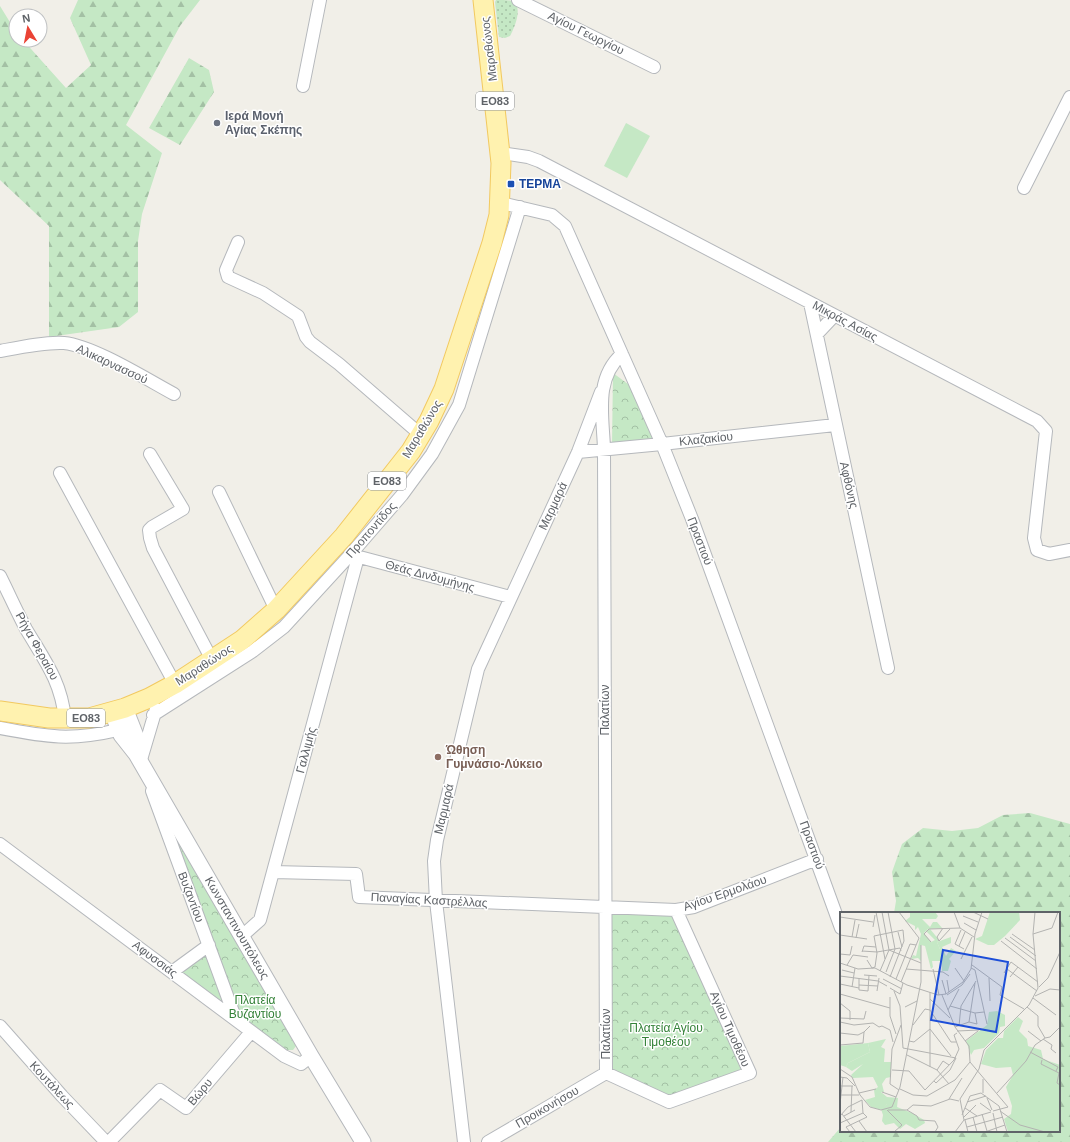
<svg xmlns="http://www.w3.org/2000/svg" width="1070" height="1142" viewBox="0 0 1070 1142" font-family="Arial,sans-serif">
  <defs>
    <pattern id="grass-dots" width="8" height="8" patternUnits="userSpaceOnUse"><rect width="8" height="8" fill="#c5e8c5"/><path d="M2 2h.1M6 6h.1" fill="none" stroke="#a3c0a4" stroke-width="1.8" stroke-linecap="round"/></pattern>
    <pattern id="forest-firs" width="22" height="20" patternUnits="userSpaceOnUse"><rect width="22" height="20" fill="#c5e8c5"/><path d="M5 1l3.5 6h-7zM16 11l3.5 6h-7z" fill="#a3c0a4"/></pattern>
    <pattern id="park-crowns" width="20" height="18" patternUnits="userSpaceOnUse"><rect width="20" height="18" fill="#c5e8c5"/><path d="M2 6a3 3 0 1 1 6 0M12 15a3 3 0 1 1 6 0" fill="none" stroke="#a3c0a4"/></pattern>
  </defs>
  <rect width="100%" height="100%" fill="#f1efe8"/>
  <path fill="url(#grass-dots)" d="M 496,0 C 501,0 508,0 512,1 C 524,7 514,28 510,36 L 505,38 L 499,37 L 495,2 Z"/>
  <path fill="url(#forest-firs)" d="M 78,0 L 200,0 L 180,26 L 126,125 L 162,153 L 142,214 L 138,241 L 138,312 L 119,327 L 49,337 L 49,226 L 0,180 L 0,6 L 16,32 L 16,40 L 23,40 L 66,88 L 91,65 L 70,18 Z
    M 189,58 L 209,70 L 214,92 L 180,145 L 149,128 Z
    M 1030,813 L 1070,824 L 1070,1142 L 828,1142 L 841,1127 L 841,1131 L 1059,1131 L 1059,913 L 894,913 L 896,901 L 892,872 L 902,844 L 923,828 L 952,831 L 978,828 L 1003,815 Z"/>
  <path fill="url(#park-crowns)" d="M 613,373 L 632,387 L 657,441 L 612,445 Z
    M 174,834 L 296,1046 L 293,1050 L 287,1050 L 242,1017 L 173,835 Z
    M 610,912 L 672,913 L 743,1070 L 669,1097 L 611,1069 Z
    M 205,953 L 225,1009 L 177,973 Z"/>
  <path fill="#c5e8c5" d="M 626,123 L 650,136 L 627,178 L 604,166 Z"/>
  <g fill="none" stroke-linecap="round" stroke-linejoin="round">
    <defs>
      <path id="minor" d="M 518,0 L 654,67
        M 303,86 L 320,0
        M 501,153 L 528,157 L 539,161 L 1037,421 L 1046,431 L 1034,538 L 1037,550 L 1049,554 L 1070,550
        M 1024,188 L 1070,97
        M 501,203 L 552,215 L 565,226 L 662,444 L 692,519 L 841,928
        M 238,242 L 226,270 L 228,277 L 263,293 L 298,316 L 306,337 L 310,342 L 339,364 L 421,435
        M 810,303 L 888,668
        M 817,334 L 834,316
        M 0,351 C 21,347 44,342 64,343 C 94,346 146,379 174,394
        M 578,452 L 662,444 L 835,425
        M 150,454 L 183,509 L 152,527 L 149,530 L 150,538 L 153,548 L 212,660
        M 60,473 L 175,684
        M 219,492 L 276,610
        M 352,555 L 510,597
        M 0,576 C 9,594 17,612 26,629 C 45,661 61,681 65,719
        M 153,715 L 253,651 L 284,627 L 350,555 L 402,495 L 432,454 L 459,405 L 520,207
        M 0,728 C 47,737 71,741 118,730
        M 140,763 L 156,709
        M 152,791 L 236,1020
        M 0,844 L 284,1056 L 301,1064 L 311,1056
        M 273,872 L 356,874 L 359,897 L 676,910 L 694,907 L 817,859
        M 242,936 L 260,920 L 358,557
        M 172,972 L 209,945
        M 0,1026 L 62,1096 L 106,1142
        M 606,1073 L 604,449 C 603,416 594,379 622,354
        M 606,1073 L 669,1102 L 750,1073 L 676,910
        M 109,1142 L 160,1090 L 186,1108 L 251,1032
        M 464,1142 L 436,901 L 434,861 L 437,840 L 478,669 L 578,452 L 601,392
        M 488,1142 L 606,1073"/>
      <path id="tertiary" d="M 125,708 L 136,736 L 136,754
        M 112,713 L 121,735 L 136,754 L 311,1056 L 363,1142"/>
      <path id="primary" d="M 0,711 L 49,718 L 89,718 L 125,708 L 149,698 L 175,684 L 242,640 L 276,610 L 344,536 L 411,451 L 429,421 L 444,389 L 492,243 L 499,215 L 501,163 L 483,0"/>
    </defs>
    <use href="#minor" stroke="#b5b8bc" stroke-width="14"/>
    <use href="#tertiary" stroke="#b5b8bc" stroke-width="17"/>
    <use href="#primary" stroke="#f2c960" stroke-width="21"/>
    <use href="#minor" stroke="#fff" stroke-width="12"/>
    <use href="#tertiary" stroke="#fff" stroke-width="15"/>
    <use href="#primary" stroke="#fff2af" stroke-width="19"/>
  </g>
  <circle fill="#6b7280" stroke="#fff" stroke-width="1.5" cx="217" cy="123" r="4"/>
  <rect fill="#1a4fb4" stroke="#fff" stroke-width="1.5" x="507" y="180" width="8" height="8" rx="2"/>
  <circle fill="#8d6e63" stroke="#fff" stroke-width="1.5" cx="438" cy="757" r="4"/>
  <g text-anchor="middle" stroke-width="3" stroke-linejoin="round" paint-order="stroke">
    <g fill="#fff" stroke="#8f9295" stroke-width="1">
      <rect x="476" y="92" width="38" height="18" rx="3"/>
      <rect x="368" y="472" width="38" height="18" rx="3"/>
      <rect x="67" y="709" width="38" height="18" rx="3"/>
    </g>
    <g font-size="11" font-weight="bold" fill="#5f6368">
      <text x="495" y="105">ΕΟ83</text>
      <text x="387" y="485">ΕΟ83</text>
      <text x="86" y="722">ΕΟ83</text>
    </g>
    <g font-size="12" fill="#5f6368" stroke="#fff">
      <text transform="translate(586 33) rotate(26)" y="4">Αγίου Γεωργίου</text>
      <text transform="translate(489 49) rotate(-97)" y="4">Μαραθώνος</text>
      <text transform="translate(845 321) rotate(28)" y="4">Μικράς Ασίας</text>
      <text transform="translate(112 364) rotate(25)" y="4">Αλικαρνασσού</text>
      <text transform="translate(422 429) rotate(-59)" y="4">Μαραθώνος</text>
      <text transform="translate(706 439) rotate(-6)" y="4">Κλαζακίου</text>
      <text transform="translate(849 485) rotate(77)" y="4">Αφθόνης</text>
      <text transform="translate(553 506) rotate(-65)" y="4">Μαρμαρά</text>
      <text transform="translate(371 530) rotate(-49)" y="4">Προποντίδος</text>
      <text transform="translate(700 541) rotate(69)" y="4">Πραστιού</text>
      <text transform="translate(430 576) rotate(15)" y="4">Θεάς Δινδυμήνης</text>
      <text transform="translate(37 646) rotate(61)" y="4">Ρήγα Φεραίου</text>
      <text transform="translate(204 665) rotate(-33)" y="4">Μαραθώνος</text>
      <text transform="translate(605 710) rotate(-90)" y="4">Παλατίων</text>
      <text transform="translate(306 750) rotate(-75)" y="4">Γαλλιμής</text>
      <text transform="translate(444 809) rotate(-77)" y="4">Μαρμαρά</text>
      <text transform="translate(812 845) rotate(70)" y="4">Πραστιού</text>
      <text transform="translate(725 893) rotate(-19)" y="4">Αγίου Ερμολάου</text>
      <text transform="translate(191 897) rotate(69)" y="4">Βυζαντίου</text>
      <text transform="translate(429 900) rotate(3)" y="4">Παναγίας Καστρέλλας</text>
      <text transform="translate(237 928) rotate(60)" y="4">Κωνσταντινουπόλεως</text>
      <text transform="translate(155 959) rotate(37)" y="4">Αφυσσιάς</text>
      <text transform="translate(730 1029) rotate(66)" y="4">Αγίου Τιμοθέου</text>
      <text transform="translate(606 1034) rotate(-90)" y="4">Παλατίων</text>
      <text transform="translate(52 1085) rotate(47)" y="4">Κουτάλεως</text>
      <text transform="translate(200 1092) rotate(-50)" y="4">Βώρυ</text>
      <text transform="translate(547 1107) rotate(-30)" y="4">Προικονήσου</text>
    </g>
    <g font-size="12" font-weight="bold" fill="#5b616d" stroke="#fff" text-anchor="start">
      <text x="225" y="120">Ιερά Μονή<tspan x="225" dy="14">Αγίας Σκέπης</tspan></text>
    </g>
    <g font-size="12" font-weight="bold" fill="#164399" stroke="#fff" text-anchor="start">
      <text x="519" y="188">ΤΕΡΜΑ</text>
    </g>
    <g font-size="12" font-weight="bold" fill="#785e54" stroke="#fff" text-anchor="start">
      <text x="446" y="754">Ώθηση<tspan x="446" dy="14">Γυμνάσιο-Λύκειο</tspan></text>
    </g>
    <g font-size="12" fill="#348238" stroke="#fff">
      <text x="255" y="1004">Πλατεία<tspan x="255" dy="14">Βυζαντίου</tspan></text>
      <text x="666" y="1032">Πλατεία Αγίου<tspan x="666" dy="14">Τιμοθέου</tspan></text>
    </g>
  </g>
  <g transform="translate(840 912)">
    <rect width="220" height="220" fill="#f1efe8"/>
    <path d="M 70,0 L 95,0 L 98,4 L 96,7 L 82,7 L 90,15 L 93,10 L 97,10 L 102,16 L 88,17 L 84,21 L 91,30 L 95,28 L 86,19 L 90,17 L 100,29 L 97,30 L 102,42 L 101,49 L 92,49 L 93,55 L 91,57 L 85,34 L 81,33 L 81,49 L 78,46 L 71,47 L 73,43 L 76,44 L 81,22 L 78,15 L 75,18 L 75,14 L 65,9 L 70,5 ZM 46,127 L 41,135 L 45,137 L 44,150 L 51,150 L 51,165 L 46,166 L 42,172 L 44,180 L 41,180 L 47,185 L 47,192 L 42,198 L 31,195 L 25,188 L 35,185 L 34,178 L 38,175 L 33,165 L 13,166 L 11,163 L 23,152 L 12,159 L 6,155 L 8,151 L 30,140 L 28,131 Z" fill="#c5e8c5"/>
    <path d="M 150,0 L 179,0 L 180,8 L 165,24 L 154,33 L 148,33 L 135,27 L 142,24 ZM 111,25 L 111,31 L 102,35 L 106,44 L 111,36 L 116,39 L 109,47 L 111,49 L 108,59 L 102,59 L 102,42 L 97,30 ZM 157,99 L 165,103 L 165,114 L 160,115 L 159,121 L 144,136 L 134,138 L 131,143 L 126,129 L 147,113 L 149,100 ZM 178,105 L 183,109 L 179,119 L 187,127 L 188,134 L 201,138 L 203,147 L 220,153 L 220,220 L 168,220 L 164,207 L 171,202 L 172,194 L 166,175 L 173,163 L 171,155 L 156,156 L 141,152 L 146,138 L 158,126 L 163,126 L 164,119 ZM 28,131 L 30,140 L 8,151 L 6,155 L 0,153 L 0,134 ZM 47,185 L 58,186 L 57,195 L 72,201 L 84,208 L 85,211 L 75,217 L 66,212 L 60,217 L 54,211 L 45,213 L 42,209 L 43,203 L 41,197 L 47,192 Z" fill="#c5e8c5"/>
    <path fill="none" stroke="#b3b3b1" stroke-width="1" d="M 36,0 L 45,47M 59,0 L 79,26 L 61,70M 114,0 L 120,16M 133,0 L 148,7M 123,4 L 138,10M 0,5 L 33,10M 124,11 L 136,18M 33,15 L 35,3M 103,16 L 97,25 L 99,29 L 110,17M 121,18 L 115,32 L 124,37M 58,20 L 62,35M 172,22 L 195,38M 193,22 L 212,16 L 218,0M 0,23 L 27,27M 12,25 L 15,8M 170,25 L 196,44M 16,26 L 19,12M 165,26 L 196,49M 161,29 L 197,57M 91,30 L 84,22 L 89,17 L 120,16 L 134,25M 119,34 L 125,20M 49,38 L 81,51M 22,39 L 37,40 L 60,36 L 61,39M 22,40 L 24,34 L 36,35M 0,42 L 10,43 L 12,34M 121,47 L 132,25M 27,48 L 32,56 L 35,55 L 37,41 L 34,24 L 63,18 L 64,29 L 50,65M 0,51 L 18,57 L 35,56 L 67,73 L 98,83 L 106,82 L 123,70 L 131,57 L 135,22 L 142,0M 7,53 L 13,43 L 28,45M 132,53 L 162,75 L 160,83 L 184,97M 115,56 L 124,69M 131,56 L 135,58 L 147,112M 66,57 L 103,60 L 109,64M 93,57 L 99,83M 167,57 L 197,79M 2,58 L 14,61M 40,59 L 49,38 L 42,0M 46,60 L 55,37 L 48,0M 164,61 L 171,50 L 198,70M 24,63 L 37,64M 0,64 L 38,69 L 47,74M 170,65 L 178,55M 149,66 L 150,89M 19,67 L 19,78 L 28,79 L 29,63M 43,67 L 62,77M 56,67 L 70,32 L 76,33M 102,68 L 106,82M 107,68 L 109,80M 0,72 L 19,76M 19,73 L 38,74M 12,75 L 15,56M 199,75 L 208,66 L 220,40M 50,76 L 60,82 L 63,71M 37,79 L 39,66M 54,79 L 60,94 L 63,136 L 116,146 L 110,158 L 96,171 L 94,169M 0,82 L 50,96M 107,83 L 122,73 L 130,62M 195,84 L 210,77 L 220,78M 50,85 L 50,104 L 56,122M 193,86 L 216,103M 90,87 L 110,106M 0,91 L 10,99 L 10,108M 110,94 L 135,101 L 144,100M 65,95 L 77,89M 108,98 L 119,77M 0,106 L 24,107 L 26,99M 0,110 L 14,113 L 33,111 L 39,115 L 42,114 L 50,118 L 53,130M 129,110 L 135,71M 129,110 L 137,112 L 135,101M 73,113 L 85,97 L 90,98 L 111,130 L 116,130M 119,114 L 121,94 L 136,69M 115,115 L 129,110M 90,117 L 111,144M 117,119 L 139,118M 188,119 L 201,129M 0,121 L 18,123 L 24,120M 205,126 L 210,125 L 220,115M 203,127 L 212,133 L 211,137 L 216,141M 69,129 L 74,130 L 90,117M 125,129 L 138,119M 0,133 L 23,131 L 24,120 L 30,114M 190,140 L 218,155 L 216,159M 67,143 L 97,158 L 109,172M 202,148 L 201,152 L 219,161 L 217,171 L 220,173M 130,150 L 168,195 L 153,199M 90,155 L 90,80M 0,157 L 12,165 L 20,183 L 30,195 L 41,198 L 52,195 L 60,175 L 81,70 L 81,33M 52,158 L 69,159 L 85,178 L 114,148 L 119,137 L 114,123 L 117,121M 97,158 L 103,149 L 109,153M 0,165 L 7,166 L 15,174M 143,167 L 143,181M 0,174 L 13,174M 60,177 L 73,183 L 87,184 L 115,168 L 130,150 L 129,134 L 115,115 L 102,83M 59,178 L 50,172 L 52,137 L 61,113M 42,180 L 56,185M 19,181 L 36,177M 157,181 L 186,149 L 195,133 L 205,126 L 198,114 L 198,104 L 187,95M 0,183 L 19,183M 147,186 L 152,198M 109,187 L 122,166M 127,190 L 146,184M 140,191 L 151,199M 0,192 L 3,165M 125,196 L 137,204M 47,198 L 62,213 L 54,220M 48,198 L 67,198 L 73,193 L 91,194 L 110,187 L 119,189M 67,198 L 77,204 L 79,208 L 95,209 L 98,215 L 95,220M 160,199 L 180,213 L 205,220M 11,200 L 12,174M 153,201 L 157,220M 2,202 L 16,220M 142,202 L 147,219M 122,203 L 130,184 L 141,181 L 159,194 L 167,220M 0,204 L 8,195 L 22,188M 4,204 L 15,198M 133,205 L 137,220M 123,206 L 136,193M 124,208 L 120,187 L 139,157 L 144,138 L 189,93 L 198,76 L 193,22 L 195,0M 124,208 L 151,200M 125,208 L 128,220M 19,209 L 27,220M 0,211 L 23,201M 127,215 L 163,205M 10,220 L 6,215 L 27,205 L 23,201 L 22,188M 115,220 L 124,208M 145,220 L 165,213"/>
    <path fill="#1d4ed8" fill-opacity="0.15" stroke="#1d4ed8" stroke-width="2" d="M 103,38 L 168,50 L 156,120 L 91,108 Z"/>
    <rect width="220" height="220" fill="none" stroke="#5f6368" stroke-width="2"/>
  </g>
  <g transform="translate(28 28) rotate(350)"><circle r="19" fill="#ffffff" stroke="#bfc1c3"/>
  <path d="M0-3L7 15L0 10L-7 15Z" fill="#ea4335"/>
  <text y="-6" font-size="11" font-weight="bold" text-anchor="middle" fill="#5f6368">N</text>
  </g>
</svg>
